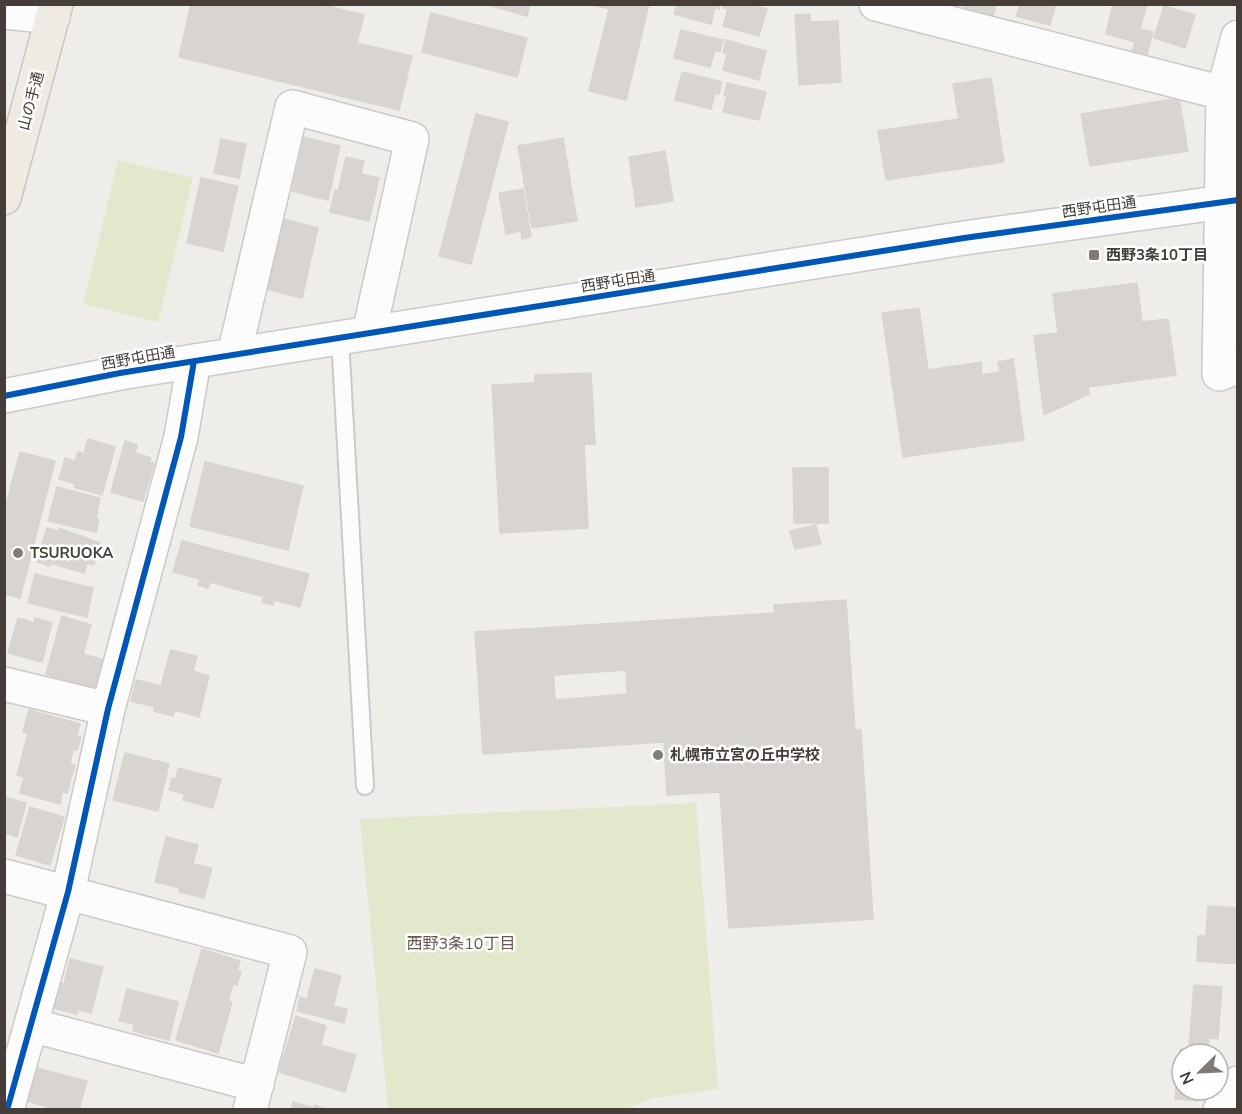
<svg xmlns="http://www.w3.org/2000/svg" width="1242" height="1114" viewBox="0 0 1242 1114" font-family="'Nunito Sans','Noto Sans JP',sans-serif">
  <rect width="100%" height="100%" fill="#efedea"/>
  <path fill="#e1e8cc" d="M 118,160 L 193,178 L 158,322 L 83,304 Z
    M 696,803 L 718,1089 L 654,1098 L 625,1109 L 388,1109 L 360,819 Z"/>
  <path fill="#d7d4d1" stroke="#d8d4d0" stroke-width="1.5" fill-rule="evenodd" d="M 191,4 L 320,4 L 364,15 L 357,43 L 412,56 L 399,110 L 179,57 Z
    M 484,4 L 530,4 L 527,16 Z
    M 588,4 L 649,4 L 626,100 L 589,91 L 609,9 Z
    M 677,4 L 720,4 L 719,9 L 715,7 L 711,24 L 674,14 Z
    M 724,4 L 752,4 L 767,9 L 759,36 L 723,26 L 728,9 L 723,8 Z
    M 964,4 L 996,4 L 993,16 L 963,8 Z
    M 1020,4 L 1056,4 L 1050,25 L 1016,16 Z
    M 1113,4 L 1147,4 L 1140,29 L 1153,32 L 1146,58 L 1132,54 L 1135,42 L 1106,34 Z
    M 1164,6 L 1195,15 L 1185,48 L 1154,38 Z
    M 431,13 L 527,38 L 517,77 L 422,52 Z
    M 810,14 L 810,22 L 838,21 L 841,82 L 799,85 L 795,15 Z
    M 681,30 L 723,40 L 720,52 L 715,50 L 710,67 L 674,58 Z
    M 726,40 L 766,51 L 759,80 L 723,70 L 727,54 L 723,53 Z
    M 682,72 L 722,82 L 719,94 L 715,93 L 711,109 L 675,100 Z
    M 991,78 L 1004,162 L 886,180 L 878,131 L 959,119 L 953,84 Z
    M 727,83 L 766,92 L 759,120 L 723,112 L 727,96 L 724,95 Z
    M 1179,98 L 1188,151 L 1090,166 L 1081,114 Z
    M 476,114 L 508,122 L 471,264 L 439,256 Z
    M 304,137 L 340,146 L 328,200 L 292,191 Z
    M 563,138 L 577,221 L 532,228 L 518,146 Z
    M 221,139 L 246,144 L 239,178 L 214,173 Z
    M 665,151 L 673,201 L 636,207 L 629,157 Z
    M 346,157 L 364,161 L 361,174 L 379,178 L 369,221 L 330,212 L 335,190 L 338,191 Z
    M 201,178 L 238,186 L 223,251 L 187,243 Z
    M 523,189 L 531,237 L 522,239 L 521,231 L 506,234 L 499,193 Z
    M 283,219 L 318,228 L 302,298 L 266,289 Z
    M 1137,283 L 1142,322 L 1168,319 L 1176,375 L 1088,387 L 1089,394 L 1044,415 L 1034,336 L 1058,333 L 1053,294 Z
    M 919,308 L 928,370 L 981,362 L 982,375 L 1000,372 L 998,362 L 1013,359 L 1024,440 L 903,457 L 882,313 Z
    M 591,373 L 595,444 L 584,444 L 588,528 L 500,533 L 492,385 L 535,383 L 535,375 Z
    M 88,439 L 115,447 L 102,495 L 74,487 L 76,484 L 59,479 L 65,458 L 75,461 L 78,452 L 84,454 Z
    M 125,441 L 137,445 L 135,453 L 151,458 L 149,462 L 154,463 L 143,501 L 111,492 Z
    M 20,452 L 55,461 L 20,598 L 4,594 L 4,512 Z
    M 205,462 L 303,486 L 288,550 L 190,526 Z
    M 793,468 L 828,468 L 828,523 L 794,523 Z
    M 57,487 L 100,498 L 96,519 L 99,520 L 96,532 L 48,521 Z
    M 816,525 L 821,544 L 795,549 L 790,531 Z
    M 47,528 L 59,531 L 59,528 L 100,543 L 94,565 L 87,563 L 84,573 L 50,563 L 50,566 L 37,562 Z
    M 182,541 L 309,574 L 300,607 L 274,600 L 273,605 L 262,602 L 264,597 L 210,582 L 208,588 L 198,585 L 200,579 L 173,572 Z
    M 35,574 L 93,588 L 87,617 L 28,603 Z
    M 846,600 L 855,730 L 861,730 L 873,919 L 729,928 L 720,792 L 667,795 L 664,742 L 483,754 L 475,632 L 774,613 L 774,605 ZM 626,670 L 627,694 L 555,700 L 554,675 Z
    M 62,616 L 91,625 L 83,654 L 104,660 L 95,689 L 46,674 Z
    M 18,618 L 34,623 L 35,618 L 52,623 L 42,662 L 8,653 Z
    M 171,650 L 197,656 L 193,671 L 209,676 L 199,717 L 175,710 L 173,716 L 154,711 L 155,707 L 131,701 L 136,680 L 161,686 Z
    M 29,710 L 80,724 L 77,736 L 81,737 L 77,750 L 73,750 L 70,764 L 75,765 L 67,793 L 62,792 L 60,804 L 20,793 L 24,777 L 17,775 L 28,733 L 23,732 Z
    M 125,753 L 169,764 L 158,811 L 113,800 Z
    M 178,768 L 221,779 L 213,808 L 183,800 L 185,794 L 169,790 L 172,778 L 176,779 Z
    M 4,797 L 26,803 L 17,837 L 4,833 Z
    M 30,807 L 64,817 L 50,865 L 16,855 Z
    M 166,837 L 198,845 L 193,864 L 212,868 L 204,898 L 179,892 L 180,888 L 155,882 Z
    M 1208,906 L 1238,908 L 1238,964 L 1197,961 L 1198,936 L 1206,936 Z
    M 202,949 L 240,961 L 237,971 L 241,972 L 237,985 L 233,984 L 228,1001 L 232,1002 L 218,1053 L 176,1040 Z
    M 70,959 L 103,967 L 91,1013 L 78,1010 L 77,1014 L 49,1007 L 56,982 L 64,984 Z
    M 315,969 L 341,976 L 333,1006 L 347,1009 L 344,1023 L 297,1011 L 300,997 L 307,999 Z
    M 1194,985 L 1222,987 L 1218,1039 L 1209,1038 L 1208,1054 L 1182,1054 L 1182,1090 L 1199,1090 L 1198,1101 L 1175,1099 L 1180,1049 L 1189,1049 Z
    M 127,989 L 178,1002 L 169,1040 L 133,1031 L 134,1024 L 119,1021 Z
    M 296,1016 L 326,1026 L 321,1045 L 356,1055 L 345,1092 L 279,1072 Z
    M 33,1067 L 87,1081 L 79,1110 L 57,1110 L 24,1100 Z
    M 293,1102 L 314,1108 L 315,1105 L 328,1110 L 291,1110 Z"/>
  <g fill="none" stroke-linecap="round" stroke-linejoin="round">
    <defs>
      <path id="service" d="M 340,338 L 365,786"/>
      <path id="minor" d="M 876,4 L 1223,93
        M 4,12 L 53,17
        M 1238,37 L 1223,93 L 1219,374 L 1238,367
        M 234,355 L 292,107 L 412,139 L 369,333
        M 4,684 L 108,709
        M 4,876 L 290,952 L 250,1110
        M 31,1025 L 257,1085
        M 7,1110 L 68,892 L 108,709 L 181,437 L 194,361
        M 1220,1110 L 1238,1083"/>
      <path id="tertiary" d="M 4,396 L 120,373 L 964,238 L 1238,200"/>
      <path id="primary" d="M 4,198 L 56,4"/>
    </defs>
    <use href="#service" stroke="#ccc9c6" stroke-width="20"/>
    <use href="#minor" stroke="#ccc9c6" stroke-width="36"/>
    <use href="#tertiary" stroke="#ccc9c6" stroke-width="36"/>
    <use href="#primary" stroke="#d0c5b8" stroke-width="36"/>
    <use href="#service" stroke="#fdfcfc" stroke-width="16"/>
    <use href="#minor" stroke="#fdfcfc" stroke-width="33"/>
    <use href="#tertiary" stroke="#fdfcfc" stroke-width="33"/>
    <use href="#primary" stroke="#f0eae4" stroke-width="33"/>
    <defs>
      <path id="cycleway" d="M 4,396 L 120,373 L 964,238 L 1238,200
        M 7,1110 L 68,892 L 108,709 L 181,437 L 194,361"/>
    </defs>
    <use href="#cycleway" stroke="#fff" stroke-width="10"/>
    <use href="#cycleway" stroke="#0057b8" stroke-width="6"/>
  </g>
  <g fill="#807b76" stroke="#fff" stroke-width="2">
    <rect x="1088" y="249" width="12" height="12" rx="3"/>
    <circle cx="18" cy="553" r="6"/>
    <circle cx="658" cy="755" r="6"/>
  </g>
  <g text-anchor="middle" stroke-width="5" stroke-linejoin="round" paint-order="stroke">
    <g font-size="15" fill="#453d37" stroke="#fff">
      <text transform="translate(31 101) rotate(-75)" y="5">山の手通</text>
      <text transform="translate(1099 207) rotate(-8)" y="5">西野屯田通</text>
      <text transform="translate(618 281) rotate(-9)" y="5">西野屯田通</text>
      <text transform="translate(138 358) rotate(-10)" y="5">西野屯田通</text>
    </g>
    <g font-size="15" font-weight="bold" fill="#453d37" stroke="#fff" text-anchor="start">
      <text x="1106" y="260">西野3条10丁目</text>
      <text x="30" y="558">TSURUOKA</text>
      <text x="670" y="760">札幌市立宮の丘中学校</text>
    </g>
    <g font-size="16" fill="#67594f" stroke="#fff">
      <text x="461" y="949">西野3条10丁目</text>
    </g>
  </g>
  <rect width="1242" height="1114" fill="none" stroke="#453d37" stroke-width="12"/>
  <g transform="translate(1200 1072) rotate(246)"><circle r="28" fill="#ffffff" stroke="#b5b1af" stroke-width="1.5"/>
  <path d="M0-4.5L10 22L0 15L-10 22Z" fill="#807b76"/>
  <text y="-9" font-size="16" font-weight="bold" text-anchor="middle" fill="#453d37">N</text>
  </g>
</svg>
